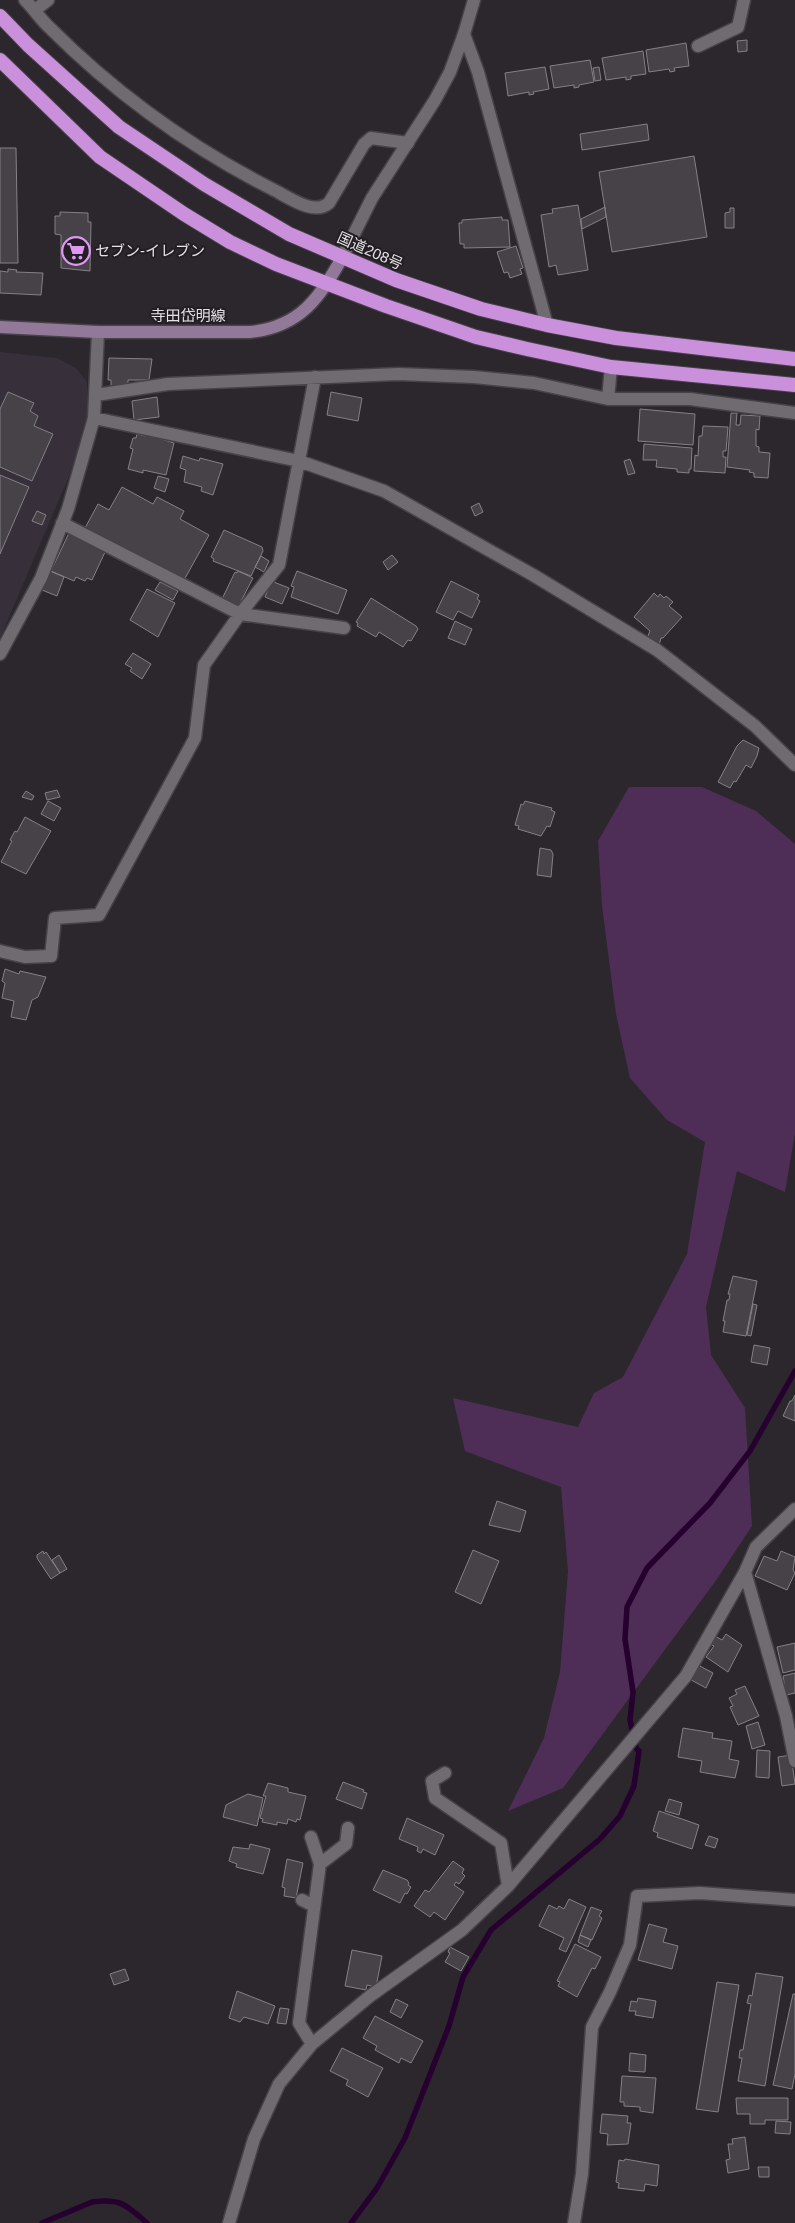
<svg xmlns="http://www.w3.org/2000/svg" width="795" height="2223" viewBox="0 0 795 2223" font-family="Arial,'Noto Sans JP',sans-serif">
  <rect width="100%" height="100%" fill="#2c272d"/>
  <path fill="#372f3a" d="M 0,352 L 57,358 L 76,368 L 87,382 L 88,420 L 78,455 L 0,638 Z"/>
  <path fill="#4e2e57" d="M 629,787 L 702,787 L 756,811 L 795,844 L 795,1133 L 785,1192 L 737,1171 L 706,1307 L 711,1355 L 745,1408 L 752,1526 L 717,1579 L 563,1788 L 508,1811 L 544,1738 L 560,1672 L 568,1571 L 561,1487 L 465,1451 L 453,1398 L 578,1427 L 594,1393 L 623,1377 L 687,1254 L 705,1142 L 667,1120 L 630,1078 L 616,1014 L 602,906 L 598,841 Z"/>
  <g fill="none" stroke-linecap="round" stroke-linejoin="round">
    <path stroke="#26002f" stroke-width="5.5" d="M 42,2223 L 92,2202 C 121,2198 126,2205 147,2223
      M 351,2223 L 377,2188 L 405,2138 L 449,2026 L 463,1977 L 491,1930 L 600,1839 L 620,1816 L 634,1786 L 639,1751 L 636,1748 L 630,1720 L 633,1692 L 625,1639 L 627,1607 L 647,1568 L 710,1503 L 750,1451 L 795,1371"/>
  </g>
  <path fill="#474248" stroke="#858087" d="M 747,40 L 747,51 L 738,52 L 737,41 Z
    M 686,43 L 689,66 L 674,68 L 675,71 L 670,72 L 669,69 L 649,72 L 646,50 Z
    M 643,51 L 646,74 L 631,76 L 631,79 L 626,80 L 626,77 L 606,80 L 602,58 Z
    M 590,60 L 594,82 L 579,85 L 579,87 L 574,88 L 574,85 L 554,88 L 550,66 Z
    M 545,67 L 549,89 L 533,92 L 534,94 L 529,95 L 529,92 L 508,96 L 505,73 Z
    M 599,67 L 601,80 L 595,81 L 593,68 Z
    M 647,124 L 649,140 L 582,150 L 580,134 Z
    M 0,148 L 16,148 L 18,263 L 0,263 Z
    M 694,156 L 707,237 L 612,252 L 599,172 Z
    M 578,205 L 588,270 L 558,275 L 556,265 L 549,267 L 541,215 L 553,213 L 552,209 Z
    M 605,207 L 606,217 L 582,229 L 581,219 Z
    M 730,208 L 734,208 L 734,228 L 725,228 L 725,213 L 730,212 Z
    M 60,212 L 88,213 L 88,222 L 91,222 L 90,271 L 61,268 L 61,235 L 55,234 L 55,216 L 60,216 Z
    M 502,217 L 502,220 L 508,220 L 510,247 L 464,248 L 464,244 L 460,244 L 459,223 L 462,223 L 462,220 Z
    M 516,246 L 523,268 L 520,269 L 522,274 L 510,278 L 508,272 L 504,273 L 497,252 Z
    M 8,269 L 17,270 L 16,272 L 43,273 L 41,295 L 0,293 L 0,271 L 8,272 Z
    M 109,358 L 152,359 L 149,380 L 128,380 L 128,383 L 111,387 L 111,380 L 108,380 Z
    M 8,392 L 34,403 L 30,411 L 38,416 L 34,426 L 53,434 L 32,481 L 0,467 L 0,409 Z
    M 331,392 L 362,398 L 358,421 L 327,415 Z
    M 157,397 L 159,417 L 134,420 L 132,401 Z
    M 640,409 L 695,414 L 693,445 L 638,441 Z
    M 731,413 L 737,413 L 736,425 L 740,425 L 741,415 L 760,416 L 759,430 L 756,429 L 756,446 L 759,447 L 759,452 L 770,453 L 768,478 L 754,477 L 754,473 L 749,472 L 750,470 L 727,467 Z
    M 703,426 L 728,427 L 726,451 L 723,451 L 723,457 L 726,457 L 725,473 L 694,471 L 695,455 L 698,456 L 699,436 L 702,436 Z
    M 137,434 L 145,436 L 146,434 L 174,443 L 166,475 L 143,470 L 143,473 L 128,469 L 133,449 L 130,448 L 133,438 L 136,438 Z
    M 644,444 L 692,448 L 691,469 L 689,469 L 689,473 L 677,472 L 677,469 L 656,467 L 657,460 L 643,460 Z
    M 183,456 L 199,461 L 200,458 L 223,464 L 213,495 L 201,491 L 202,487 L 184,482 L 186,470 L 180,468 Z
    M 630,459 L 635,473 L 628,475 L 624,461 Z
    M 0,475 L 29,487 L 0,554 Z
    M 158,476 L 169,479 L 165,492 L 154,488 Z
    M 122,487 L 153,504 L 157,497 L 184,511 L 180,519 L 209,535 L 183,582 L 85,528 L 98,504 L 109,510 Z
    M 479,503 L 483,512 L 475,516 L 471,507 Z
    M 37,511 L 46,515 L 42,525 L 32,521 Z
    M 224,530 L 262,547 L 263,551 L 251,576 L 213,561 L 214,559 L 211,557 Z
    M 69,533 L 106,550 L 92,580 L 87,578 L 85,581 L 76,577 L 74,581 L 51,571 Z
    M 392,555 L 398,562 L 388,570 L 383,562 Z
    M 261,556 L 269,561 L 264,572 L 255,567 Z
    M 50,571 L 64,577 L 57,596 L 42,590 Z
    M 238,571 L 253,578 L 238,607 L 222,599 L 235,572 L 237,573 Z
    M 297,571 L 347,590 L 338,614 L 291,597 L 294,587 L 291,586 Z
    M 271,581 L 289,588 L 282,604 L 265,597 Z
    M 451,581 L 479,595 L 477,599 L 480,601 L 472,618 L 458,611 L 453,620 L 436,612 Z
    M 160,582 L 178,591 L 173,600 L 155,590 Z
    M 147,589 L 175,603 L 158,637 L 130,620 Z
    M 654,593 L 658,597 L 660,594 L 664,598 L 666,596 L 673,602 L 669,606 L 682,617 L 663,638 L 661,638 L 659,645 L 647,638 L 650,631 L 634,617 Z
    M 371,598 L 416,626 L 418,629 L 411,641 L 408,640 L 403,647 L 379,632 L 376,637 L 357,626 L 358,623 L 356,622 Z
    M 455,621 L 472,629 L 465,645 L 448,638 Z
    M 133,653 L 151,664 L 142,679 L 130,671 L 132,668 L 125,664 Z
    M 743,740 L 759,748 L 757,756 L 751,768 L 746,765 L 736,782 L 734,781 L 730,788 L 718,782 L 737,746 Z
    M 57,790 L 60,797 L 47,800 L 45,793 Z
    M 26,791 L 34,796 L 32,800 L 22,797 Z
    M 48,801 L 61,808 L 54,821 L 41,814 Z
    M 525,801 L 552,808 L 551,810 L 555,812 L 550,827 L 547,826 L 541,836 L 518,829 L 519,826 L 515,825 L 521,804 L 523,805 Z
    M 25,817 L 51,831 L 26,874 L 1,862 L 12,841 L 10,840 L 15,831 L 17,832 Z
    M 540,848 L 551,850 L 553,854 L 551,877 L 537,875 Z
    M 5,969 L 19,974 L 20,971 L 46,977 L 38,997 L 32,1000 L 26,1020 L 11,1017 L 14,1001 L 2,998 L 5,983 L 2,981 Z
    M 733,1276 L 757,1281 L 746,1336 L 723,1332 L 725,1321 L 723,1321 L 727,1300 L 729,1300 L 730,1294 L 728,1294 Z
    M 753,1304 L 757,1305 L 751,1336 L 747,1335 Z
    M 754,1345 L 770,1348 L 767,1365 L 751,1362 Z
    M 795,1395 L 795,1421 L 783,1416 L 790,1401 L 792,1401 Z
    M 497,1501 L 526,1511 L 520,1532 L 489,1525 Z
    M 473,1550 L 499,1561 L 481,1604 L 455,1592 Z
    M 43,1551 L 44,1554 L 46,1552 L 60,1573 L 51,1579 L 37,1558 L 37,1555 Z
    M 781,1551 L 795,1557 L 793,1570 L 795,1573 L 787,1590 L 755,1576 L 764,1556 L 777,1561 Z
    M 59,1555 L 67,1569 L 60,1573 L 52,1560 Z
    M 726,1634 L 742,1645 L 728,1672 L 706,1657 L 714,1646 L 710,1644 L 715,1636 L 722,1640 Z
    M 795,1643 L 795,1670 L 783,1673 L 777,1647 Z
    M 696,1664 L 713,1673 L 706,1688 L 682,1675 Z
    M 795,1673 L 795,1693 L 786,1695 L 783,1676 Z
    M 745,1686 L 759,1716 L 738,1725 L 730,1707 L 733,1706 L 729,1698 L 737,1694 L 735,1690 Z
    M 758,1722 L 765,1745 L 752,1749 L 746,1726 Z
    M 683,1728 L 713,1733 L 712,1738 L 732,1741 L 729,1759 L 739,1761 L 735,1778 L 700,1772 L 702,1761 L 678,1757 Z
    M 757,1750 L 770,1751 L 769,1778 L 756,1777 Z
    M 791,1755 L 795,1784 L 782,1786 L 778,1757 Z
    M 343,1782 L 364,1790 L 363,1792 L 367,1793 L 362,1809 L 336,1799 Z
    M 268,1783 L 288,1788 L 288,1792 L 306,1796 L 300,1820 L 297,1819 L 296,1822 L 288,1819 L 287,1824 L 277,1822 L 277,1825 L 262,1822 L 263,1819 L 260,1818 L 266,1796 L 263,1796 Z
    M 248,1794 L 263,1798 L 257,1826 L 223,1817 L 226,1805 Z
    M 669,1799 L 682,1803 L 679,1815 L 665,1811 Z
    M 659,1811 L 699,1825 L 692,1849 L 657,1837 L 658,1833 L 653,1831 Z
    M 407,1818 L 444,1835 L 435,1855 L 423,1849 L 421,1853 L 417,1851 L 418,1847 L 399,1839 Z
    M 709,1836 L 718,1839 L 715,1848 L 705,1845 Z
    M 250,1844 L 270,1849 L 263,1874 L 236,1867 L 237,1864 L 229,1861 L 233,1847 L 249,1849 Z
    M 287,1859 L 303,1863 L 296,1898 L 284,1896 L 285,1888 L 282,1887 Z
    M 453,1861 L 464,1869 L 462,1873 L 465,1876 L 459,1884 L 456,1882 L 454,1885 L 464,1892 L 445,1920 L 434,1912 L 430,1917 L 414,1906 L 425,1890 L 429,1892 Z
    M 383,1870 L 407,1880 L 409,1883 L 408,1885 L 411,1887 L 407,1894 L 405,1893 L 400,1903 L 373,1890 Z
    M 569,1899 L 586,1907 L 566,1952 L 559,1949 L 564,1938 L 539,1926 L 549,1905 L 557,1909 L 559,1906 L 564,1909 Z
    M 591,1907 L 602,1911 L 599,1916 L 602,1918 L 592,1940 L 580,1935 Z
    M 649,1924 L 667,1929 L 663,1942 L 678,1946 L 672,1969 L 638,1960 Z
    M 580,1935 L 591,1940 L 588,1947 L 578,1942 Z
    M 575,1944 L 601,1957 L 595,1969 L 592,1968 L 577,1997 L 558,1986 L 560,1982 L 557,1981 Z
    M 450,1947 L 469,1957 L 461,1971 L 445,1962 L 450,1953 L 448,1952 Z
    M 352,1950 L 382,1956 L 376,1987 L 367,1985 L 366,1990 L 345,1986 Z
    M 125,1969 L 129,1980 L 114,1985 L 110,1974 Z
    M 756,1973 L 783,1977 L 765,2086 L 738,2081 L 742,2058 L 739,2058 L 740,2050 L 743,2050 L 751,2004 L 747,2003 L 749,1995 L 752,1996 Z
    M 717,1982 L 739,1985 L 718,2112 L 696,2109 Z
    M 237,1991 L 275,2006 L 268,2024 L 244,2017 L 240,2022 L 229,2018 Z
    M 793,1994 L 795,1994 L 795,2074 L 792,2089 L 773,2085 Z
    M 638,1998 L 656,2001 L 653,2018 L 635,2015 L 636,2011 L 629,2011 L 631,2001 L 637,2002 Z
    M 396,1999 L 408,2005 L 401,2018 L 390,2012 Z
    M 280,2008 L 289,2009 L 286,2024 L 277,2023 Z
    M 375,2016 L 423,2041 L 411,2063 L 401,2058 L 399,2063 L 375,2050 L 377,2046 L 363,2038 Z
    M 342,2048 L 383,2068 L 368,2097 L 346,2085 L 348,2080 L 330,2071 Z
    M 630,2053 L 646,2055 L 645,2072 L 629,2071 Z
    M 622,2076 L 656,2078 L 653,2113 L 640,2111 L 640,2107 L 624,2106 L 624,2102 L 620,2102 Z
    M 736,2098 L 788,2098 L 788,2120 L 765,2120 L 765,2124 L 750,2124 L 750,2114 L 737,2114 Z
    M 602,2114 L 628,2116 L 627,2123 L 631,2123 L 628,2144 L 607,2145 L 608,2134 L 600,2133 Z
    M 776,2121 L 791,2122 L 790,2134 L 775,2133 Z
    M 745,2137 L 749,2169 L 728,2173 L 726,2160 L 730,2159 L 728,2144 L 733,2144 L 732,2139 Z
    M 625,2159 L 659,2165 L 657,2186 L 645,2184 L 644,2191 L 618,2188 L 619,2183 L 616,2182 L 619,2160 L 624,2161 Z
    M 758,2167 L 769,2167 L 769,2177 L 759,2177 Z"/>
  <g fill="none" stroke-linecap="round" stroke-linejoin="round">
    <defs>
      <path id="minor" d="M 25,0 C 34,9 41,20 50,28 C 115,93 193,149 274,190 C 290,198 314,216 329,203 L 364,144 L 371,138 L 408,143
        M 474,0 L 464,34 L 478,72 L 547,325
        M 35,10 L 48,0
        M 698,46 L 738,27 L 744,0
        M 96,395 L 168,384 L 398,374 L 474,377 L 534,383 L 608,399 L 690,399 L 795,413
        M 608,399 L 611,367
        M 94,418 L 299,461 L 384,491 L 533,575 L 657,650 L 755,726 L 795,765
        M 240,614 L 279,565 L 315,377
        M 240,614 L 344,628
        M 0,654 L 41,578 L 68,509 L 94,418 L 98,332
        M 0,951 L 25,957 L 51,956 L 55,918 L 99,915 L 195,738 L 204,665 L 240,614 L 62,523
        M 745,1572 L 786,1716 L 795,1761
        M 445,1773 L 432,1781 L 435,1798 L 501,1843 L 508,1886
        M 311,1837 L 320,1864
        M 302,1900 L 314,1906
        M 312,2044 L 299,2023 L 320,1864 L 346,1844 L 348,1828
        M 229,2223 L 254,2139 L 279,2084 L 312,2044 L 370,1996 L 462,1930 L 508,1886 L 686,1676 L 745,1572 L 756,1547 L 795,1509
        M 574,2223 L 582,2174 L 592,2027 L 610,1992 L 630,1945 L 637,1896 L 700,1893 L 795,1900"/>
      <path id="tertiary" d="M 343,256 L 372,198 L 435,100 L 450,72 L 464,34"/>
      <path id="secondary" d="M 0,327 L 98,332 L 250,332 C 301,327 320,297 343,256"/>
      <path id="trunk" d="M 0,16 L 28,45 L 119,127 L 204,184 L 289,234 L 396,280 L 481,309 L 547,325 L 616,338 L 795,359
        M 0,60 L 100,157 L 184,214 L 230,242 L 276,264 L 386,306 L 476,337 L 527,349 L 611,367 L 795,385"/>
    </defs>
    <use href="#minor" stroke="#464247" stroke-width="15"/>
    <use href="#tertiary" stroke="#464247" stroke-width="15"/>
    <use href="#secondary" stroke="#464247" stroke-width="15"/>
    <use href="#trunk" stroke="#464247" stroke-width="16"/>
    <use href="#minor" stroke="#706a71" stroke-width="12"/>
    <use href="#tertiary" stroke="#706a71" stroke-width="12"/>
    <use href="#secondary" stroke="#927899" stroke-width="12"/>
    <use href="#trunk" stroke="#cb90dc" stroke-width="14"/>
  </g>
  <defs>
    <symbol id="supermarket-ring" viewBox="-11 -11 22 22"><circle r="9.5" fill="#221e23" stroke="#de98f2" stroke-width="1.5"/><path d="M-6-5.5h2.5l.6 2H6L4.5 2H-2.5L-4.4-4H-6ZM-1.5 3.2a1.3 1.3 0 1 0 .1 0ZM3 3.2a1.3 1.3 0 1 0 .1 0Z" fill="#de98f2"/></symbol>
  </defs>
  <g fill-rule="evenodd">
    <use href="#supermarket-ring" x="60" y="235" width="32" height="32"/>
  </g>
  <g text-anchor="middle" stroke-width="4" stroke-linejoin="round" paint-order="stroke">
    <g font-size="15" fill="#e4e1e5" stroke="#221e23" text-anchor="start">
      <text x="95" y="256">セブン-イレブン</text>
    </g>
    <g font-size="15" fill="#e4e1e5" stroke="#221e23">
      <text transform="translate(370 251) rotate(24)" y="5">国道208号</text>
      <text x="188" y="321">寺田岱明線</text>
    </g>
  </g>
</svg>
